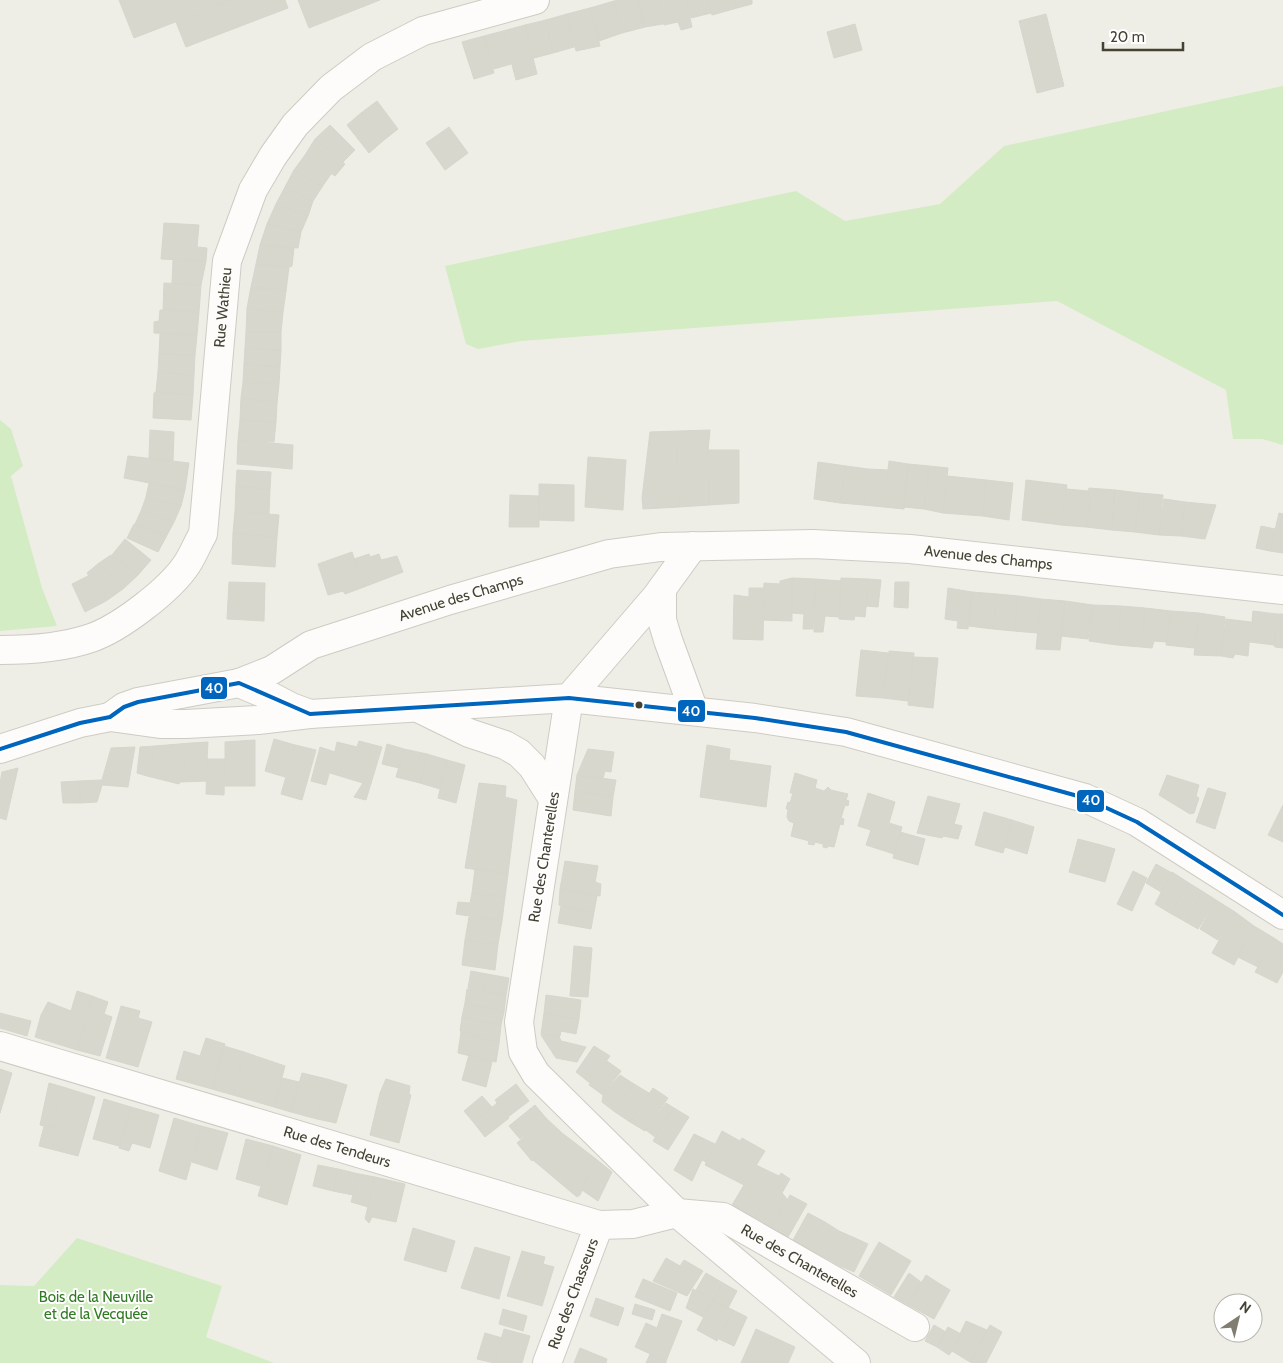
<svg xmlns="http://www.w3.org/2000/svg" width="1283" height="1363" viewBox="0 0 1283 1363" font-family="Cabin,sans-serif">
  <rect width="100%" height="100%" fill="#efeee6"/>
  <path fill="#d3ecc3" d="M 1283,86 L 1283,445 L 1262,439 L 1233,439 L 1226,390 L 1057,301 L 521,341 L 478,349 L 466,344 L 445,266 L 796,191 L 845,221 L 940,204 L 1004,146 Z
    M 0,420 L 11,429 L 23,466 L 11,476 L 42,588 L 57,626 L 0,631 Z
    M 77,1238 L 222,1286 L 206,1337 L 274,1363 L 0,1363 L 0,1285 L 34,1286 Z"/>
  <path fill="#d8d7ce" stroke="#d7d5cc" d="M 119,0 L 232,0 L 134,38 Z
    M 232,0 L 285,0 L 288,8 L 186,47 L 176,22 Z
    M 298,0 L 380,0 L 309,28 Z
    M 619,0 L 638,0 L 645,27 L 622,33 L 614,1 Z
    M 638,0 L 658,0 L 663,24 L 645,27 Z
    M 658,0 L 686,0 L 692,27 L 681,30 L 678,22 L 664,25 Z
    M 686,0 L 708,0 L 711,13 L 691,18 Z
    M 708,0 L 734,0 L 737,8 L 712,15 Z
    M 734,0 L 752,0 L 752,4 L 737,8 Z
    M 614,1 L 622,33 L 599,41 L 590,8 Z
    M 590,8 L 600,46 L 576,51 L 567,14 Z
    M 567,14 L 574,47 L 553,53 L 546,20 Z
    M 1046,14 L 1064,86 L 1037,93 L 1019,21 Z
    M 546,20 L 553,53 L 534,58 L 525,25 Z
    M 855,24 L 862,50 L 834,58 L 827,32 Z
    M 525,25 L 537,74 L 516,80 L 503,31 Z
    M 503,31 L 511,64 L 494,69 L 484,36 Z
    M 484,36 L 494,73 L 474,79 L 462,42 Z
    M 377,101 L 398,129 L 384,140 L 361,113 Z
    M 361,113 L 384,140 L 369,153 L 347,125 Z
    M 330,125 L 355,150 L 343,162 L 315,139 Z
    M 449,127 L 468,153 L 445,170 L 426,143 Z
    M 315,139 L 345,164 L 335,176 L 305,155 Z
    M 305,155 L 331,174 L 322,187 L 294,170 Z
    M 294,170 L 322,187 L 313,201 L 285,187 Z
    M 285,187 L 313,201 L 308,216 L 276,204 Z
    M 276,204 L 308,216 L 301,232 L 267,224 Z
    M 164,223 L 199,225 L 197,247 L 207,248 L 206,261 L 161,259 Z
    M 267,224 L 301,232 L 298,248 L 260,245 Z
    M 260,245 L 294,248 L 292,266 L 289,267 L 256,264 Z
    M 173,260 L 206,261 L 201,285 L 172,284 Z
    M 256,264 L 289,267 L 286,291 L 251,287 Z
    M 164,283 L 201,285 L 199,312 L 163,310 Z
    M 251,287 L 286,291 L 283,312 L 247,308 Z
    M 247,308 L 283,312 L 281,332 L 246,332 Z
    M 160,310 L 199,312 L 197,335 L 154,333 L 154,322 L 159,321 Z
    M 246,332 L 281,332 L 281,350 L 245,348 Z
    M 160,334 L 197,335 L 195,355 L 159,354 Z
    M 245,348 L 281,350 L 280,367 L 244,364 Z
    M 159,354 L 195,355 L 194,375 L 158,372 Z
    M 244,364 L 280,367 L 279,384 L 243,382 Z
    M 158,372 L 194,375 L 193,395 L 156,392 Z
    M 243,382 L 279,384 L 277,403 L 241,398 Z
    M 156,392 L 193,395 L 191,420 L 153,418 L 154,393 Z
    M 241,398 L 277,403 L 276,422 L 240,420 Z
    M 240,420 L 276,422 L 274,442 L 238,440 Z
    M 150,430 L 174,432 L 173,461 L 149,458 Z
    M 710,430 L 708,450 L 709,505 L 679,507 L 677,453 L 679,431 Z
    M 679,431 L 677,453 L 679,507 L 643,509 L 642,498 L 650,432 Z
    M 238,440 L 293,445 L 292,469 L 237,464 Z
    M 708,450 L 739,450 L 739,503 L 709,505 Z
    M 128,456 L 189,463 L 185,490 L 124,478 Z
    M 588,457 L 626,460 L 623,510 L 585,507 Z
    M 889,461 L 908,464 L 904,509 L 884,507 Z
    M 818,462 L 846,466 L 840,503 L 814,499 Z
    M 908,464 L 929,466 L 924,509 L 904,507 Z
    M 846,466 L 868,469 L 864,505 L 840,503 Z
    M 929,466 L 948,468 L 943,513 L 924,509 Z
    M 868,469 L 888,470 L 884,507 L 864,505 Z
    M 237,470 L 271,472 L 270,489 L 236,486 Z
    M 947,476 L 986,480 L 983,516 L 943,513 Z
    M 986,480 L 1013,483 L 1009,520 L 983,516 Z
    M 1026,480 L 1067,485 L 1061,525 L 1022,520 Z
    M 149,483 L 185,490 L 181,506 L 146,497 Z
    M 539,484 L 574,485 L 574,521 L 539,520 Z
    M 236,486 L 270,489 L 269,514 L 235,511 Z
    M 1089,488 L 1115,490 L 1112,530 L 1086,527 L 1091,497 L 1088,495 Z
    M 1067,489 L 1088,491 L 1088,495 L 1091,497 L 1086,527 L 1061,525 Z
    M 1115,490 L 1140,493 L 1135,532 L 1112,530 Z
    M 1140,493 L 1163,495 L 1159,535 L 1135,532 Z
    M 510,495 L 539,496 L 539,527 L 509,527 Z
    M 146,497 L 181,506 L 174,522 L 141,511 Z
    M 1164,499 L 1185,502 L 1181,536 L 1159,535 Z
    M 1185,502 L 1216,505 L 1205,539 L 1181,536 Z
    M 141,511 L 174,522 L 166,537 L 135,524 Z
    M 235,511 L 279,515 L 277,537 L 233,533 Z
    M 1279,513 L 1283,514 L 1283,553 L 1270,551 Z
    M 134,524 L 166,537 L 158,552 L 127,538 Z
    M 1261,526 L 1275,529 L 1270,551 L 1256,548 Z
    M 233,533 L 277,537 L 275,567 L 232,564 Z
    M 125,539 L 151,560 L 138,575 L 112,555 Z
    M 352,552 L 364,587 L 345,594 L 343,591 L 328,595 L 318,564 Z
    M 369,554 L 370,557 L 379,554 L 381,560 L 397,556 L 403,572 L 364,587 L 354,559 Z
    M 111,555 L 138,575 L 123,589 L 99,563 Z
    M 99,563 L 123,589 L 106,601 L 87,573 Z
    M 88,576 L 106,601 L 85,612 L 72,584 Z
    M 792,578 L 792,621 L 763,620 L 764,583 L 780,584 L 780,581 Z
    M 792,578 L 815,579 L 813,629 L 803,629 L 804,614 L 792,613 Z
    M 841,578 L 869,579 L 865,617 L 855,616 L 854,620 L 839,619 Z
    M 815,579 L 841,581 L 839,617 L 825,616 L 823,632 L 814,632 Z
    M 869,579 L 881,580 L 878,607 L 866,606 Z
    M 229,582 L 265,583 L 264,621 L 227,619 Z
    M 895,582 L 909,582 L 908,608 L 894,607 Z
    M 749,588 L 764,588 L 763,640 L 733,639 L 734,595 L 749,597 Z
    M 948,588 L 972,592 L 968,629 L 957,628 L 958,621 L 945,619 Z
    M 972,592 L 997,594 L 993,629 L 969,626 Z
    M 997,594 L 1018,596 L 1014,631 L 993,629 Z
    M 1018,596 L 1041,599 L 1037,633 L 1014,631 Z
    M 1041,599 L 1065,601 L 1060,650 L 1036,649 Z
    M 1065,601 L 1093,605 L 1088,639 L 1061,636 Z
    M 1093,605 L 1121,606 L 1117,645 L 1089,641 Z
    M 1121,606 L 1145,608 L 1141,647 L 1117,645 Z
    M 1145,608 L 1171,611 L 1166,642 L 1154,641 L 1152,648 L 1141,647 Z
    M 1171,611 L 1199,613 L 1194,648 L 1166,645 Z
    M 1253,611 L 1277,614 L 1274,645 L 1250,642 Z
    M 1199,613 L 1225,617 L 1221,656 L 1194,655 Z
    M 1277,614 L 1283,614 L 1283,648 L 1275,647 L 1274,645 Z
    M 1226,619 L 1251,622 L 1248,656 L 1235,654 L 1233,658 L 1221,656 Z
    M 861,650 L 888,653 L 883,698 L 856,696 Z
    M 889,651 L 914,653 L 908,701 L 883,698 Z
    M 913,657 L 938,658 L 933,708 L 908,705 Z
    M 274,739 L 295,745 L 285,777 L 265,771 Z
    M 255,740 L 255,786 L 225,786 L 225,742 Z
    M 359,741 L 382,747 L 366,800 L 354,797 L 363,783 L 330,773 L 337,742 L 357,747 Z
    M 208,742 L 206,781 L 180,782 L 191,743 Z
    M 191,743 L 179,784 L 147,776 L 155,746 Z
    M 387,744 L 404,749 L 399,768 L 382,764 Z
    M 295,745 L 316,750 L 302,800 L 281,794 Z
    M 707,745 L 730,749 L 729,760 L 771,766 L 766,807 L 700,797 Z
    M 155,746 L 147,776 L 137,773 L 140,747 Z
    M 135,747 L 128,787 L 102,785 L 102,780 L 111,748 Z
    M 320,747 L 335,752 L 326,785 L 311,781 Z
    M 404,749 L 427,754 L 420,783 L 396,777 Z
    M 588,749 L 614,752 L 611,772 L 605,771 L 603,778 L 577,775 Z
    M 427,754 L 447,760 L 440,789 L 420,783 Z
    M 207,759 L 225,759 L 224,795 L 206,794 Z
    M 447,760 L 465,765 L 456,803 L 438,798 Z
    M 18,768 L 6,820 L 0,818 L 0,783 L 2,772 Z
    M 795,773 L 817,780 L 815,788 L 824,791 L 828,787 L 831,790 L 848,794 L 846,800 L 849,801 L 848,806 L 845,805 L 841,818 L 844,819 L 843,825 L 840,824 L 834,847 L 828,846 L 827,848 L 823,847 L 823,844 L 815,842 L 814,845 L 808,844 L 809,841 L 791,836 L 794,823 L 789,821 L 787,817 L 788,809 L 786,809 L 788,802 L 790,803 L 793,793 L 790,793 Z
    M 577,775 L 616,780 L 613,797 L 575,791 Z
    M 1167,775 L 1199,785 L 1196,796 L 1199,798 L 1194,813 L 1190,814 L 1159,795 Z
    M 102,780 L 102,785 L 97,802 L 80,803 L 79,781 Z
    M 79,781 L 80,803 L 63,803 L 61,782 Z
    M 479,783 L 506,786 L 505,797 L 517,800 L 508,874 L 465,868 Z
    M 1208,788 L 1226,793 L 1215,829 L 1196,822 Z
    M 575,791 L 613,797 L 611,816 L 573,810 Z
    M 868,793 L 895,802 L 889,823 L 902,827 L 894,854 L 866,845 L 871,830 L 858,826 Z
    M 928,796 L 960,804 L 954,824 L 962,826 L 958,839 L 943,836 L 942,838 L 917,833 Z
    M 1283,805 L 1283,842 L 1268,835 Z
    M 984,812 L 1012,820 L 1003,853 L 975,845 Z
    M 1012,820 L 1034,827 L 1027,854 L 1005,847 Z
    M 900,832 L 925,839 L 918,865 L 893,858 Z
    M 1078,839 L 1097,844 L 1087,877 L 1069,872 Z
    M 1097,844 L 1115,849 L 1105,882 L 1087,877 Z
    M 565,861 L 598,866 L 595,882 L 601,884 L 600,896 L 560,889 Z
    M 1156,864 L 1172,873 L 1161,892 L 1146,883 Z
    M 475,869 L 508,874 L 505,897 L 472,893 Z
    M 1133,871 L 1147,878 L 1132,911 L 1117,904 Z
    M 1172,872 L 1189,883 L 1170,913 L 1155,904 Z
    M 1189,883 L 1202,891 L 1186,922 L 1170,913 Z
    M 560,889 L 597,896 L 594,912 L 559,905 Z
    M 1202,891 L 1216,900 L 1198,929 L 1186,922 Z
    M 472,893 L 505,897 L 502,921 L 456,914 L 458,902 L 470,903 Z
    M 1216,900 L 1235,912 L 1218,940 L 1200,929 Z
    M 561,906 L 594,912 L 591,929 L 558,923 Z
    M 1235,912 L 1254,926 L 1234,965 L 1212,953 Z
    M 469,917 L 502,921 L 498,944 L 465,940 Z
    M 1254,926 L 1274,938 L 1258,967 L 1238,957 Z
    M 1274,938 L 1283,944 L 1283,972 L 1277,983 L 1255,972 Z
    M 465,940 L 498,944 L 495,970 L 462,965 Z
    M 574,946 L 592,948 L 588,997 L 570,996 Z
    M 471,971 L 487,974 L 484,991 L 468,988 Z
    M 487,974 L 509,978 L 506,995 L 484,991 Z
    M 467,989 L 506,995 L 504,1012 L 465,1003 Z
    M 77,991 L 92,996 L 77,1050 L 35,1037 L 41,1015 L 48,1002 L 71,1011 Z
    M 546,995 L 581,1000 L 579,1019 L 544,1013 Z
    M 92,996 L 108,1002 L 104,1014 L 112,1017 L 100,1056 L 77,1050 Z
    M 465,1003 L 504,1012 L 501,1025 L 462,1017 Z
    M 121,1006 L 140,1011 L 138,1018 L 152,1022 L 138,1067 L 106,1058 Z
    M 0,1013 L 31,1021 L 27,1036 L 0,1028 Z
    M 544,1013 L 579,1019 L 576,1034 L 561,1031 L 560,1036 L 541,1034 Z
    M 462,1017 L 501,1025 L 499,1044 L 460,1031 Z
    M 461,1032 L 499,1044 L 496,1062 L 458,1053 Z
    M 541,1035 L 559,1036 L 561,1041 L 586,1047 L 577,1062 L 556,1058 Z
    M 206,1038 L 225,1044 L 212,1089 L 176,1079 L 184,1051 L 200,1056 Z
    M 224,1046 L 244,1052 L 233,1095 L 212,1089 Z
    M 594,1046 L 610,1056 L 590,1083 L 576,1072 Z
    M 244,1052 L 285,1066 L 274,1107 L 233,1095 Z
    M 469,1055 L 492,1062 L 486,1087 L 462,1080 Z
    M 607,1061 L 621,1071 L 603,1095 L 589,1085 Z
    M 0,1069 L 12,1073 L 0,1113 Z
    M 302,1073 L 327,1079 L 317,1119 L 291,1112 Z
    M 620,1075 L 634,1084 L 615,1112 L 602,1102 L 603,1095 Z
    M 282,1078 L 299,1082 L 291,1112 L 274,1107 Z
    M 327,1079 L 347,1085 L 336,1123 L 317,1119 Z
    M 386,1079 L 410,1086 L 409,1094 L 411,1095 L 399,1143 L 370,1135 L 380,1093 Z
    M 49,1083 L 63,1087 L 56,1112 L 59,1113 L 54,1128 L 40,1125 Z
    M 516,1084 L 529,1101 L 508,1117 L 495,1100 Z
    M 634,1084 L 649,1093 L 630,1122 L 615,1112 Z
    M 63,1087 L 95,1097 L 78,1156 L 39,1146 L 44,1126 L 54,1128 L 59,1113 L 56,1112 Z
    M 653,1088 L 668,1098 L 645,1131 L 630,1122 Z
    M 482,1096 L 492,1107 L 474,1123 L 464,1111 Z
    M 104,1099 L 131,1107 L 119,1146 L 93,1139 Z
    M 497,1103 L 509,1118 L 485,1137 L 474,1123 Z
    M 666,1103 L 674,1108 L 655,1137 L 646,1130 Z
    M 535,1105 L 546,1118 L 520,1139 L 509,1126 Z
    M 131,1107 L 159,1115 L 150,1148 L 132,1143 L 129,1151 L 119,1148 Z
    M 674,1108 L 689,1117 L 668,1150 L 653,1141 Z
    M 174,1118 L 201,1126 L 186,1180 L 159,1171 Z
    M 546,1118 L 562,1133 L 532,1161 L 517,1143 Z
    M 201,1126 L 228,1133 L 217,1170 L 192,1162 Z
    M 722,1131 L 740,1141 L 742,1138 L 765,1151 L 744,1185 L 705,1165 Z
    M 562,1133 L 596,1159 L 580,1195 L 577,1197 L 533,1160 Z
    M 694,1134 L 715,1144 L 706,1162 L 702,1160 L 692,1181 L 674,1170 Z
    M 246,1139 L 273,1146 L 260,1186 L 236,1179 Z
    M 273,1146 L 301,1155 L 287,1205 L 258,1196 Z
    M 596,1159 L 612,1172 L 598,1201 L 582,1190 Z
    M 318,1165 L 338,1169 L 333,1191 L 313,1186 Z
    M 756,1165 L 779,1176 L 755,1218 L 732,1205 Z
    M 338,1169 L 359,1174 L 353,1195 L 333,1191 Z
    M 781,1173 L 790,1179 L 782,1193 L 787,1199 L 771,1228 L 755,1218 Z
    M 359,1174 L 375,1177 L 368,1207 L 351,1202 Z
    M 375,1177 L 405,1184 L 396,1222 L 372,1217 L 369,1223 L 365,1219 Z
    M 790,1195 L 807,1204 L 788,1237 L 771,1228 Z
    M 808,1213 L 825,1222 L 807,1248 L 793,1240 Z
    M 825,1222 L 839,1231 L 826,1258 L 807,1248 Z
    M 413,1228 L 455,1241 L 446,1272 L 404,1260 Z
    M 839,1231 L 855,1238 L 840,1266 L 826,1258 Z
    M 855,1238 L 868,1244 L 854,1272 L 840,1266 Z
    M 879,1242 L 911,1261 L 891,1295 L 859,1276 Z
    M 475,1247 L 510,1257 L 499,1299 L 461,1288 Z
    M 522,1251 L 545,1257 L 543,1264 L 554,1267 L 542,1306 L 507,1296 Z
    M 666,1258 L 680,1266 L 684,1260 L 703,1271 L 687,1296 L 653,1281 Z
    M 706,1273 L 723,1283 L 713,1300 L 696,1290 Z
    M 909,1273 L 921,1282 L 908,1305 L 894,1297 Z
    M 926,1275 L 940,1284 L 923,1313 L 908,1305 Z
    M 643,1279 L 677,1293 L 670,1311 L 635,1297 Z
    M 723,1283 L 737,1291 L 728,1308 L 713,1300 Z
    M 940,1284 L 950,1290 L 934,1319 L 923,1313 Z
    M 693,1289 L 713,1300 L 703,1317 L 686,1308 Z
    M 596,1298 L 624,1308 L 618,1326 L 590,1316 Z
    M 713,1300 L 733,1310 L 717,1341 L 697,1330 Z
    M 635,1304 L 655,1310 L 652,1320 L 632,1314 Z
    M 503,1309 L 527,1316 L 523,1331 L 499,1324 Z
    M 733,1310 L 747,1317 L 734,1346 L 719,1339 Z
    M 662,1314 L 682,1321 L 666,1361 L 635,1347 L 646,1323 L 657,1328 Z
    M 966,1321 L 987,1330 L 970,1362 L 952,1351 Z
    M 934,1325 L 946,1332 L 937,1347 L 925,1341 Z
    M 990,1325 L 1002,1332 L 986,1363 L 973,1363 L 970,1362 Z
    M 948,1327 L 961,1334 L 952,1351 L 949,1355 L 937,1347 Z
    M 504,1329 L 530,1336 L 522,1363 L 494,1363 Z
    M 756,1329 L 795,1347 L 788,1363 L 741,1363 Z
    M 485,1333 L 502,1338 L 494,1363 L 477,1359 Z
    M 580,1348 L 607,1359 L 606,1363 L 574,1363 Z
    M 650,1354 L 666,1361 L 666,1363 L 646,1363 Z"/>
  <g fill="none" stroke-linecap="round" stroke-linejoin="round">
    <defs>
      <g id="minor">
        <path d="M 662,589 L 662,620 L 668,640 L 694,711"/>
        <path id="s1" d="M 0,650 C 30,650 62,648 91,638 C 120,628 170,590 187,564 C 193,555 197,544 203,534 L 227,261 L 253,190 L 273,156 L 295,125 L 331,88 L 372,57 L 423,31 L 535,0"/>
        <path id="s2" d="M 239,683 L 272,670 L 311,645 L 450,600 L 609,554 L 661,547 L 813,544 L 910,549 L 1283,590"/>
        <path d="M 569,698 L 519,1022 L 523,1052 L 536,1074 L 677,1213 L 856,1363"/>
        <path d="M 569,698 L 656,597 L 693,546"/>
        <path d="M 418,708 L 469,733 L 505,745 L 519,753 L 532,766 L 553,799"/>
        <path d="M 110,717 L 124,707 L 138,702 L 239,683 L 272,697 L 291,707 L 310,714"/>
        <path d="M 0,749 L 80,723 L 110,717 L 160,724 L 186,724 L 258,720 L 310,714 L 569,698 L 755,718 L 846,732 L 1085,798 L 1137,822 L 1283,915"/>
        <path id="s3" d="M 0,1046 L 599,1225 L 633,1224 L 677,1213 L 723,1217 L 915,1327"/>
        <path id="s4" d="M 547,1363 L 599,1225"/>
      </g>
    </defs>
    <use href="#minor" stroke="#cdccc3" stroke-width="30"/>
    <use href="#minor" stroke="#fdfcfb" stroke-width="28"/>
    <defs>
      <path id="bus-1" d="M 0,749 L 80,723 L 110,717 L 124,707 L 138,702 L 239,683 L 310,714 L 569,698 L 755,718 L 846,732 L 1085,798 L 1137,822 L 1283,915"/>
    </defs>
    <use href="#bus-1" stroke="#fff" stroke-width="8"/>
    <use href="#bus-1" stroke="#0065bd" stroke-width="4"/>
  </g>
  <circle fill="#444232" stroke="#fff" stroke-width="2" cx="639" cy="705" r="4.5"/>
  <g text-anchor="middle" stroke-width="4" stroke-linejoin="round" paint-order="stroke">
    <g font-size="15" fill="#444232" stroke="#fff">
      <text dy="5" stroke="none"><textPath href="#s1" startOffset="476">Rue Wathieu</textPath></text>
      <text dy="5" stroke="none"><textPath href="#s2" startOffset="774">Avenue des Champs</textPath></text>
      <text dy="5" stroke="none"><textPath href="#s2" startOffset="239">Avenue des Champs</textPath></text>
      <text transform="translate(544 857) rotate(-81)" y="5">Rue des Chanterelles</text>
      <text dy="5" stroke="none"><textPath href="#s3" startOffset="352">Rue des Tendeurs</textPath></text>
      <text dy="5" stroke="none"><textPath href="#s3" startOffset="839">Rue des Chanterelles</textPath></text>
      <text dy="5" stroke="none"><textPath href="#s4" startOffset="74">Rue des Chasseurs</textPath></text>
    </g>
    <g font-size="15" fill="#2f7a22" stroke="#fff">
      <text x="96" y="1302">Bois de la Neuville<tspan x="96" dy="17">et de la Vecquée</tspan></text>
    </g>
  </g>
  <g stroke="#fff" stroke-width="2">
    <rect x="200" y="676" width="28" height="24" rx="5" fill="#0065bd"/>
    <rect x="677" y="699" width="29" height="24" rx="5" fill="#0065bd"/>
    <rect x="1076" y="789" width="29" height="24" rx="5" fill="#0065bd"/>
  </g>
  <g font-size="14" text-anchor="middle" font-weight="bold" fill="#fff">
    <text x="214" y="693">40</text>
    <text x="691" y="716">40</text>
    <text x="1091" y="805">40</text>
  </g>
  <g transform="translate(1238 1318) rotate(35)"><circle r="24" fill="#ffffff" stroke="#b4b3ad"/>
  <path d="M0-4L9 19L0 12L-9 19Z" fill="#807e71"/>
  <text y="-8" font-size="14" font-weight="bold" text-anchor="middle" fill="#444232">N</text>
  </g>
  <path d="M1103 42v8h80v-8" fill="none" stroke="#444232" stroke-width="2.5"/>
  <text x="1110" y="42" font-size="15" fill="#444232" stroke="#ffffff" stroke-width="4" paint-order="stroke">20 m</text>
</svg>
